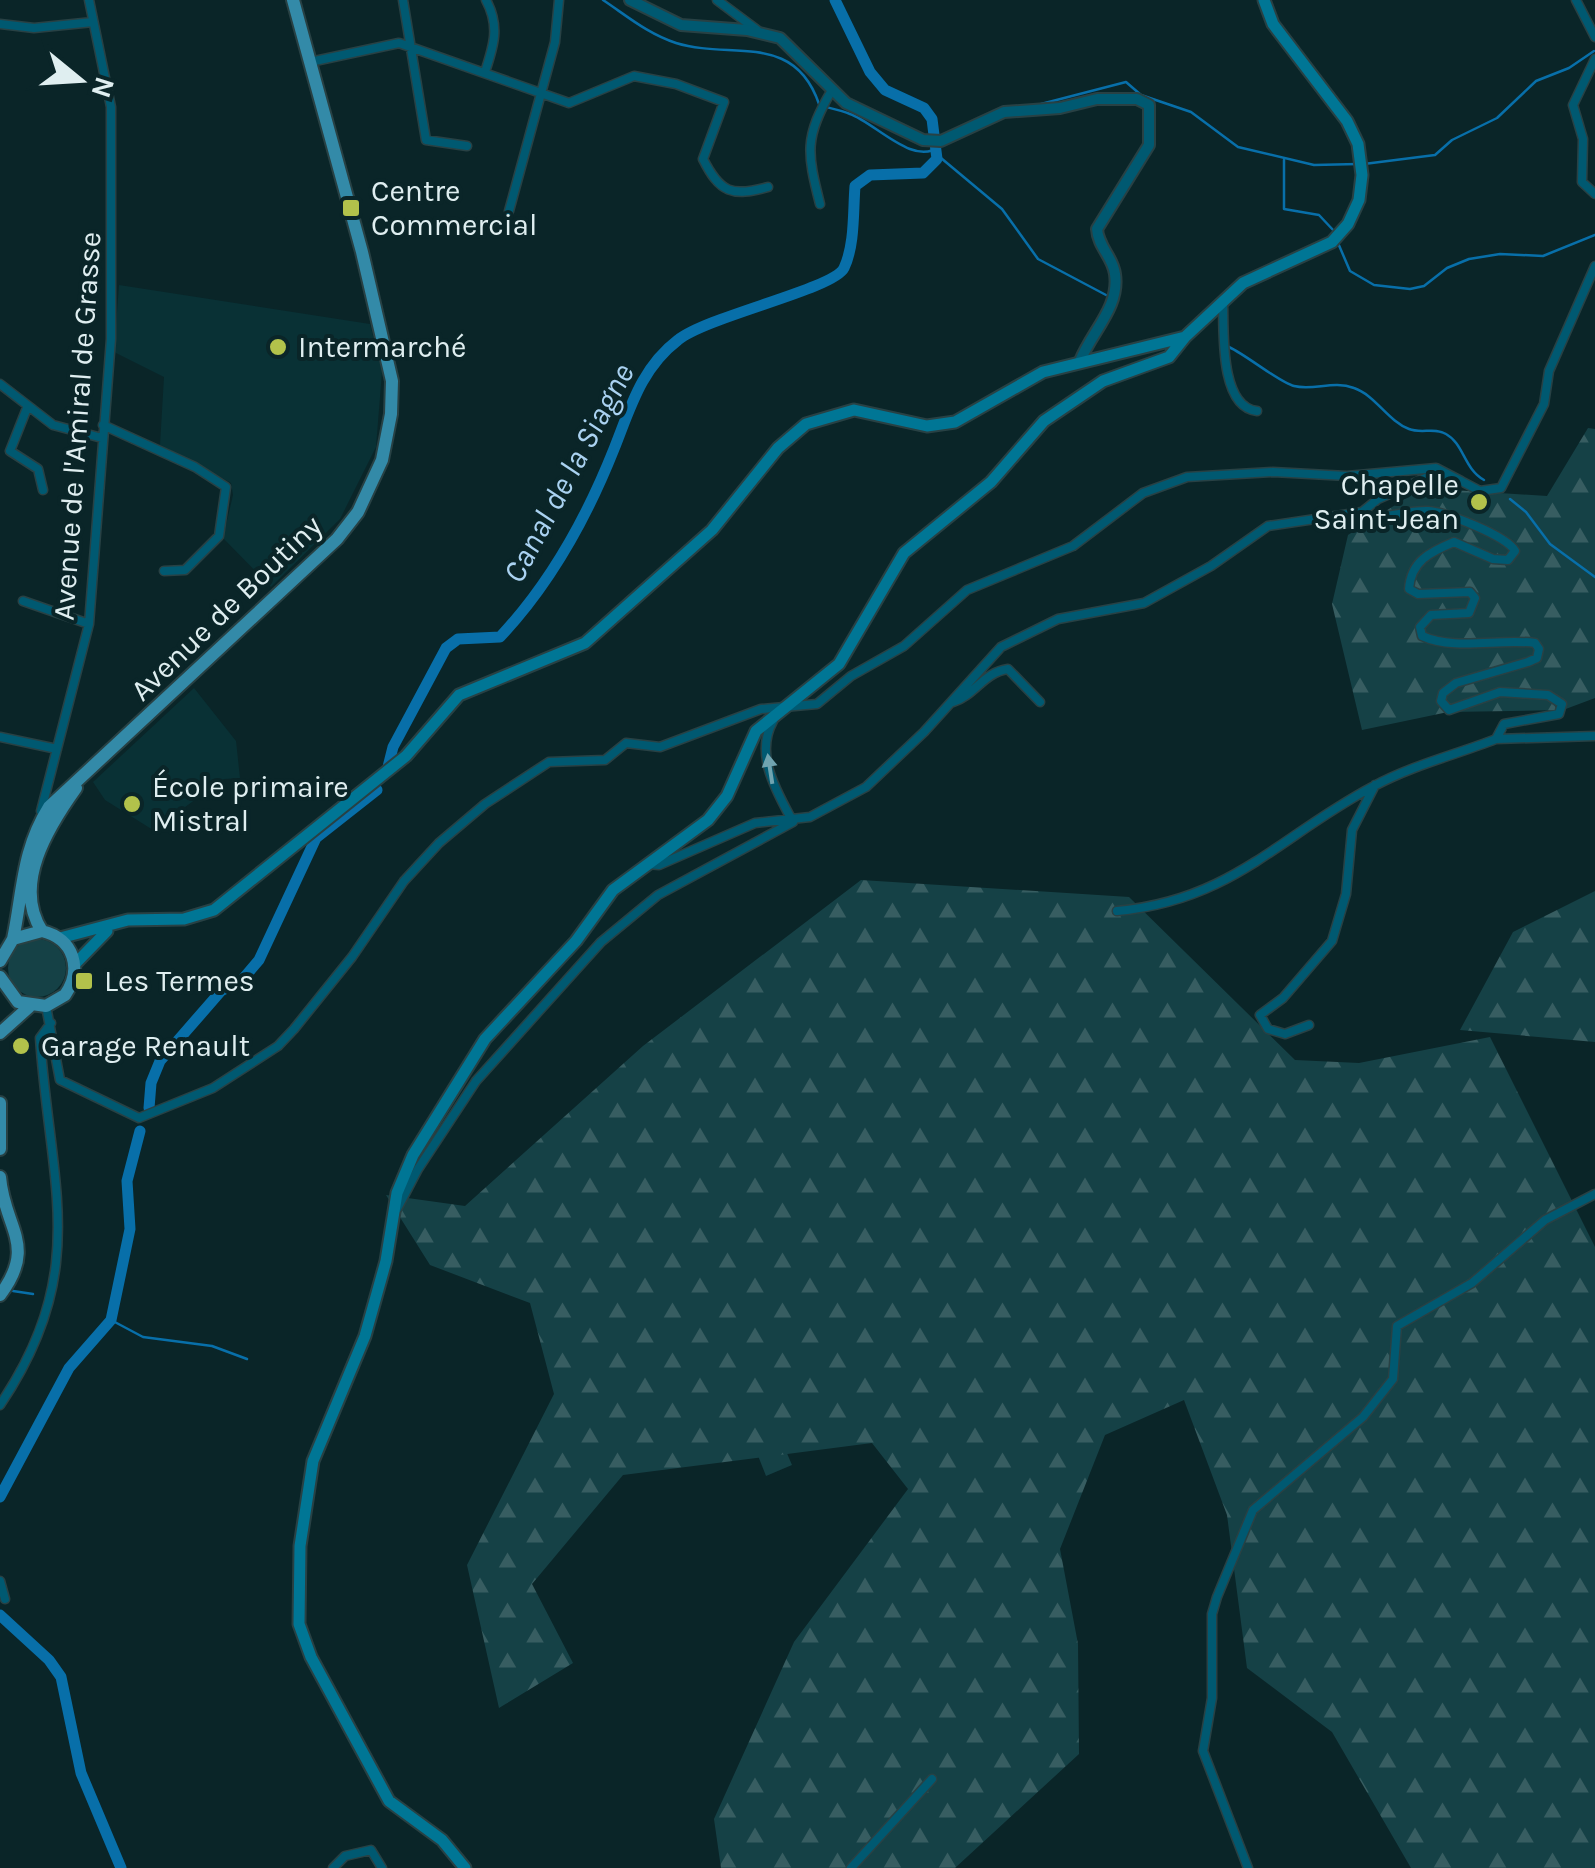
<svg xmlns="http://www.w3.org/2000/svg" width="1595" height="1868" viewBox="0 0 1595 1868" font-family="Karla,sans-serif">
  <defs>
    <pattern id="forest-firs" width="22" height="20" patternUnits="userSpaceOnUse" patternTransform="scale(2.5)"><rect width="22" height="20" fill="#154146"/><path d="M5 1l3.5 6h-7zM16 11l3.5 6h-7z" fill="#375d61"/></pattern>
  </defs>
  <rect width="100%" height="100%" fill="#0a2528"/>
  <path fill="#093135" d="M 119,285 L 370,324 L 382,372 L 376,447 L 340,519 L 271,587 L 223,538 L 233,495 L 231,483 L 160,445 L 164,377 L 114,352 Z
    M 194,688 L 236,741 L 240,778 L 224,779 L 153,830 L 105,800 L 93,782 Z"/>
  <path fill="#154146" d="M8 968a29 29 0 1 1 58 0a29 29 0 1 1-58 0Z
    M 771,1416 L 792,1465 L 766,1476 L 746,1425 Z"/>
  <path fill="url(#forest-firs)" d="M 1588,428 L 1595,429 L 1595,698 L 1563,710 L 1448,712 L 1362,730 L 1332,604 L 1348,535 L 1422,488 L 1547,496 Z
    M 861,880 L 1129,897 L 1295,1060 L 1359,1063 L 1490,1037 L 1595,1247 L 1595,1868 L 1411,1868 L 1332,1732 L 1247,1668 L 1227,1515 L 1184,1400 L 1105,1435 L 1060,1549 L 1078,1644 L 1079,1754 L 955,1868 L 721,1868 L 714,1819 L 794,1642 L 908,1489 L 872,1443 L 623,1475 L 532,1584 L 573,1663 L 499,1708 L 467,1565 L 554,1394 L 530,1303 L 430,1265 L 386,1195 L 465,1206 L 643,1046 Z
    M 1595,891 L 1595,1042 L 1460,1030 L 1513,932 Z"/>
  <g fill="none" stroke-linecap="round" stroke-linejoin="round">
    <path stroke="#086fa9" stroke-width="2.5" d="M 603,0 C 627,16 648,34 676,43 C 731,60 794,31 819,104
      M 1041,104 L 1126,82 L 1141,95 L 1191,112 L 1238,147 L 1314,165 L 1358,164
      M 826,107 C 834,109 843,111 850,114 C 874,122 915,168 939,146
      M 935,153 L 1002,209 L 1038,259 L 1106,295
      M 1284,160 L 1284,209 L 1319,215 L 1334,231
      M 1364,164 L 1435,155 L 1452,140 L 1497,118 L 1536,81 L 1569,68 L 1594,51
      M 1338,243 L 1350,271 L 1374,285 L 1410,289 L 1424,286 L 1447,268 L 1469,259 L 1500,254 L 1543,256 L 1595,235
      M 1229,347 C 1248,356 1280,383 1294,386 C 1314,391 1333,380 1354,388 C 1375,395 1388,421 1409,429 C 1421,434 1435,427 1446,434 C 1464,444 1464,469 1484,480
      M 1510,499 L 1526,512 L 1550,544 L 1595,577
      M 13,1291 L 33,1294
      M 111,1320 L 143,1337 L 212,1346 L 247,1359"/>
    <path stroke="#086fa9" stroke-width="11" d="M 388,767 L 393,747 L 446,648 L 458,639 L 500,637 C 549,585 587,517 614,449 C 630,409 641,368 678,340 C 708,316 834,289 844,268 C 855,245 853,211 855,186 L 870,175 L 923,173 L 937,159 L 932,119 L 924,108 L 885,90 L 870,72 L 835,0
      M 149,1108 L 151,1083 L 160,1061 L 221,991 L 242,980 L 259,960 L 316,838 L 377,790
      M 0,1497 L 69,1368 L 111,1320 L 130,1229 L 127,1181 L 140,1131
      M 0,1615 L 49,1660 L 61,1677 L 81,1773 L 121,1868"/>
    <defs>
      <path id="minor" d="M 403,0 L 426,140 L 467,146
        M 717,0 L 757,30
        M 1576,0 L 1595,37
        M 0,24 L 34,28 L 93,22
        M 1595,59 L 1573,105 L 1583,139 L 1582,182 L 1595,194
        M 310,62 L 399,43 L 569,103 L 634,76 L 676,84 L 724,102 L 703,159 C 720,193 732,197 768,187
        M 485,72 C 494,45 500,26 486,0
        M 820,204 C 807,153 804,137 832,90
        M 509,211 L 555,42 L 559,0
        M 1223,302 C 1224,329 1219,407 1257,411
        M 0,384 L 53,425 L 102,438
        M 27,408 L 10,451 L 38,469 L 43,490
        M 103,425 L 195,467 L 226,487 L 219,536 L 185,570 L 164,571
        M 1362,512 L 1365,517 C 1387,519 1406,510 1428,511 C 1446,512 1507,536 1515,551 L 1508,560 L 1493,559 L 1454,542 C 1430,552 1411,561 1409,589 L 1418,594 L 1470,592 L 1475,598 L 1469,613 L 1431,615 L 1420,627 L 1422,636 C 1455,651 1500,638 1535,643 L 1539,649 L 1537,658 L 1528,662 L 1456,683 L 1443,693 L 1441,701 L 1449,710 L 1500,692 L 1548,695 L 1562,704 L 1559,714 L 1504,724 L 1496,739 L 1595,736
        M 23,601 L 89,624
        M 953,702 C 975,695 984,672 1008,669 L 1040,702
        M 0,737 L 57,749
        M 41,811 L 89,624 L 111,339 L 111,107 L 89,0
        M 647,864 L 659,865 L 755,823 L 810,817 L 866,787 L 924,732 L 1001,647 L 1058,619 L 1144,603 L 1211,566 L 1268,526 L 1362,512 L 1378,499 L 1428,477 L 1461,481 L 1480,491 L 1501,488 L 1544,404 L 1549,371 L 1595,266
        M 1117,911 C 1233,900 1279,836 1374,786 C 1413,765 1455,755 1496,739
        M 46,1006 L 60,1080 L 139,1118 L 213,1088 L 278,1046 L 294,1029 L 352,957 L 404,881 L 439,843 L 485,804 L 549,762 L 605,760 L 626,743 L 660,747 L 761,709 L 817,704 L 851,676 L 904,646 L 967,590 L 1073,546 L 1143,493 L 1187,477 L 1273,472 L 1347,476 L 1436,468 L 1461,481
        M 1309,1025 L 1285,1034 L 1268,1029 L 1260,1015 L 1283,998 L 1332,941 L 1346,894 L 1352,830 L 1375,785
        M 397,1209 L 418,1169 L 476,1081 L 601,942 L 658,895 L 793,822 C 777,792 754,755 773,721
        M 0,1405 C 91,1270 50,1186 40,1038 L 51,1023
        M 0,1581 L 5,1599
        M 333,1868 L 345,1856 L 371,1850 L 382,1868
        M 851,1868 L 932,1779
        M 1248,1868 L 1203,1751 L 1212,1698 L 1212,1614 L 1217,1597 L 1253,1510 L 1363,1417 L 1393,1379 L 1397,1326 L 1472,1283 L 1545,1220 L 1595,1194"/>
      <path id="tertiary" d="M 630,0 L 681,25 L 747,30 L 780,38 L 846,103 L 923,140 L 941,141 L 1004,112 L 1060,108 L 1097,99 L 1137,99 L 1149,105 L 1149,145 L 1097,229 C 1098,247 1113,257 1115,274 C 1120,307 1092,331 1080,361"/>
      <path id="secondary" d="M 60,938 L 128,920 L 184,919 L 214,910 L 406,756 L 459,695 L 585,643 L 712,530 L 778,448 L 806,424 L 854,410 L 927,426 L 955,422 L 1043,372 L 1185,337 L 1243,283 L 1332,242 L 1348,224 L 1359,200 L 1362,175 L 1358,144 L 1347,121 L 1273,24 L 1264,0
        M 75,964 L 107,931
        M 465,1868 L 442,1840 L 389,1801 L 311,1657 L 299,1624 L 300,1546 L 313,1461 L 365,1336 L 386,1261 L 397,1193 L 413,1155 L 485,1039 L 576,941 L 613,890 L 708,820 L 727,796 L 756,731 L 839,664 L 904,553 L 991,482 L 1044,421 L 1103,381 L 1169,357 L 1185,337"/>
      <path id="primary" d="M 42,931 C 12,885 48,827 76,788
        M 13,939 C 23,891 22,850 49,807 L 337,539 L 358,512 L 382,460 L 391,414 L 392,381 L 362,252 L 293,0
        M 0,961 L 13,939 L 42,931 C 74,939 83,969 65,995 L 46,1006 L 18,1002 L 0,977
        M 0,1033 L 29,1007
        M 0,1103 L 0,1149
        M 0,1177 C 4,1228 38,1245 0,1295"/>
    </defs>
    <use href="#minor" stroke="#284144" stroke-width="11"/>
    <use href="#tertiary" stroke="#284144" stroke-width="14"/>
    <use href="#secondary" stroke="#284144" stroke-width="15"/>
    <use href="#primary" stroke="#284144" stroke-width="16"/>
    <use href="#minor" stroke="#005971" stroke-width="8"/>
    <use href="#tertiary" stroke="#005971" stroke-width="10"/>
    <use href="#secondary" stroke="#007695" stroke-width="11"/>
    <use href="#primary" stroke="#338aa8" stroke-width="12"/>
  </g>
  <defs><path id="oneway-solid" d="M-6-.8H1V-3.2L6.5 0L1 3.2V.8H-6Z" transform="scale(2.5)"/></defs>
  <use fill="#70a4b0" href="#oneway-solid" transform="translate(770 769) rotate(-99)"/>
  <g fill="#b2c24b" stroke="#0a2528" stroke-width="4">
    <rect x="341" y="198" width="20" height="20" rx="5"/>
    <circle cx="278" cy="347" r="10"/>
    <circle cx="1479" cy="502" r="10"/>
    <circle cx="132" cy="804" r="10"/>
    <rect x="74" y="971" width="20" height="20" rx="5"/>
    <circle cx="21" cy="1046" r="10"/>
  </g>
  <g text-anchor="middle" stroke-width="8" stroke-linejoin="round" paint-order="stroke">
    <g font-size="30" fill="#dfeef0" stroke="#0a2528" text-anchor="start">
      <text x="371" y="201">Centre<tspan x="371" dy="34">Commercial</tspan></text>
      <text x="298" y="357">Intermarché</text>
      <text x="1459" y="495" text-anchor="end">Chapelle<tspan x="1459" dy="34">Saint-Jean</tspan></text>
      <text x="152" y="797">École primaire<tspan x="152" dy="34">Mistral</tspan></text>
      <text x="104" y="991">Les Termes</text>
      <text x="41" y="1056">Garage Renault</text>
    </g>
    <g font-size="30" fill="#dfeef0" stroke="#0a2528">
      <text transform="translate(77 426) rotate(-86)" y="10">Avenue de l'Amiral de Grasse</text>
      <text transform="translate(226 608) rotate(-44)" y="10">Avenue de Boutiny</text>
    </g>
    <g font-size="32" font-style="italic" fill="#aad2f1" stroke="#0a2528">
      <text transform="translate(568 473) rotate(-62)" y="11">Canal de la Siagne</text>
    </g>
  </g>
  <g transform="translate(80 80) rotate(108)" stroke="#0a2528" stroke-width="8" paint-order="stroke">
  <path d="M0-8L18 38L0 25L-18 38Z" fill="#dfeef0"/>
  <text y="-15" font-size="28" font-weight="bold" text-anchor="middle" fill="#dfeef0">N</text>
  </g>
</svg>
